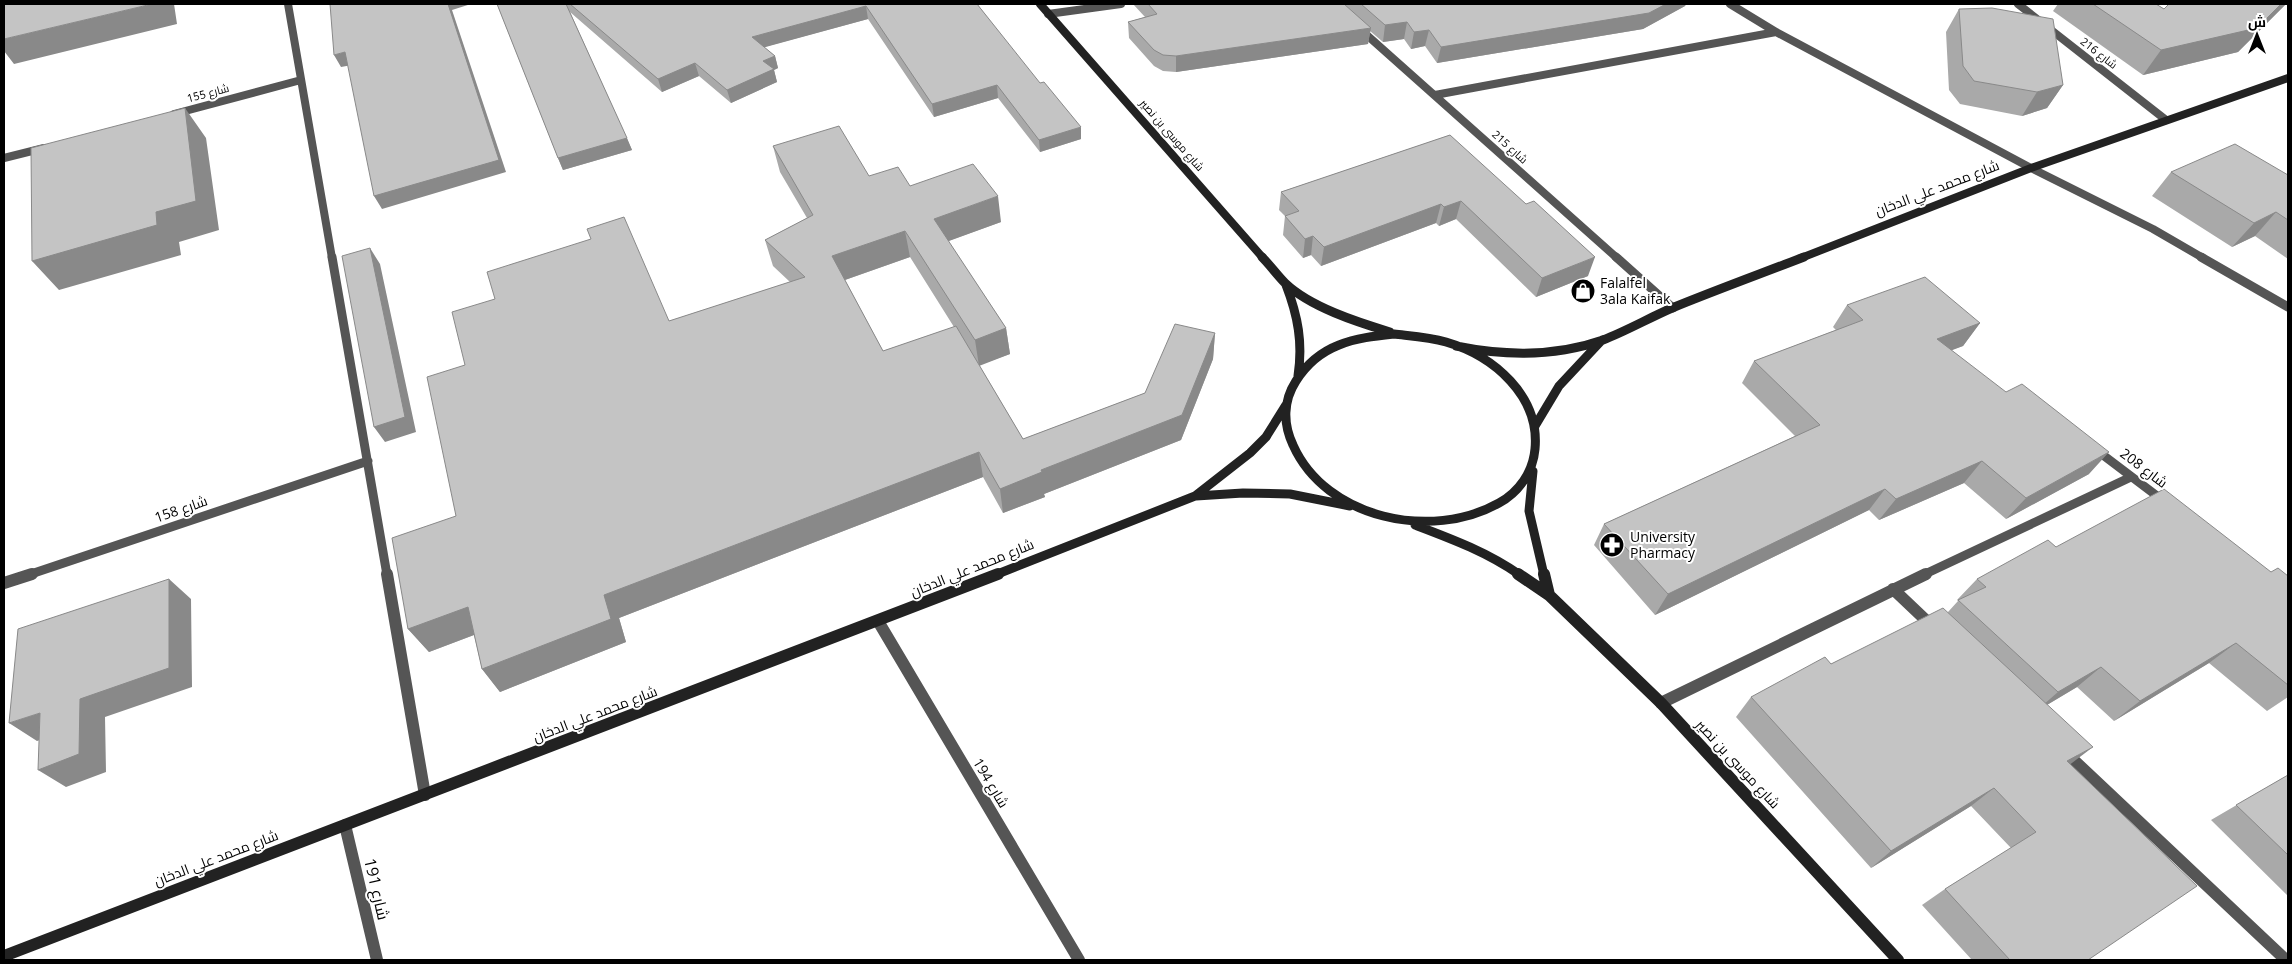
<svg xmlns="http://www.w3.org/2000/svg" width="2292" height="964" viewBox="0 0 2292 964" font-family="'Open Sans',Cairo,sans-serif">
  <rect width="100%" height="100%" fill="#fff"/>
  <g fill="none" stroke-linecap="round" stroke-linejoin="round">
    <path stroke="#555" stroke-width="8" d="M 288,4 L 332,258
      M 1730,4 L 1776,32 L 2031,168 L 2153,229 L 2203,258
      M 2018,4 L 2166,120
      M 1048,14 L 1121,4
      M 1360,29 L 1617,258
      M 1435,95 L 1776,32
      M 174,114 L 301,80
      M 4,158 L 44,148"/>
    <path stroke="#555" stroke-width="9" d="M 332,257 L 387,575
      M 1616,257 L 1673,308
      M 2201,257 L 2288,307
      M 2095,449 L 2165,502
      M 28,575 L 368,461
      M 1923,575 L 2131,477"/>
    <path stroke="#555" stroke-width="12" d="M 387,574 L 425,795
      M 4,583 L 32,574
      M 1893,589 L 1932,626
      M 878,621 L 1079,960
      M 1661,703 L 1926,574
      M 2064,751 L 2286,960
      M 345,825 L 377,960"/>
    <path stroke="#222" stroke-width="8" d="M 1040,4 L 1263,258
      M 1801,258 L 2031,168 L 2288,78"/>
    <path stroke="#222" stroke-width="9" d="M 1262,257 C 1270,265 1277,275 1285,283 C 1310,307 1357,322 1390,332
      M 1286,285 C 1298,316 1303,343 1298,376
      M 1394,334 C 1411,336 1429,337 1446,342 C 1494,356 1540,396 1535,449 C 1533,472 1519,492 1499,503 C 1432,541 1326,519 1293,445 C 1283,424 1283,401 1296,381 C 1306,365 1321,352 1339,345 C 1356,338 1375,336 1394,334 Z
      M 1456,346 C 1505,356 1555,357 1603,340 C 1626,331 1649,318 1672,308 C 1716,290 1760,274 1804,257
      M 1535,426 L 1559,386 L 1602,340
      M 1533,471 L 1529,511 L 1544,575
      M 1196,496 L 1243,493 L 1290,494 L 1350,506
      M 1415,525 C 1452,539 1487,552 1520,575
      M 995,575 L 1195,496 L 1250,453 L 1266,437 L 1286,405"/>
    <path stroke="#222" stroke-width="12" d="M 1518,574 L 1549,595 L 1661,703 L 1898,960
      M 1544,574 L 1549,595
      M 4,956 L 998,574"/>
  </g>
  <path fill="#a9a9a9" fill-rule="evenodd" d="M 497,4 L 977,4 L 1081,139 L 1040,152 L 998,98 L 934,117 L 868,19 L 764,47 L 775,56 L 778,68 L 774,70 L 777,82 L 731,103 L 699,76 L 662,92 L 570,12 L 632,150 L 563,170 L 558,158 Z
    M 1133,4 L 1686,4 L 1685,6 L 1643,29 L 1437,63 L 1425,46 L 1411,49 L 1404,39 L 1383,42 L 1370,31 L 1368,44 L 1176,72 L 1163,71 L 1154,66 L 1129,38 L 1128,22 L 1145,17 Z
    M 2058,4 L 2156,4 L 2164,9 L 2169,4 L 2286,4 L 2238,52 L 2143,75 L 2053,11 Z
    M 1959,9 L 2063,85 L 2047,108 L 2022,116 L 1960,104 L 1949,90 L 1946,32 Z
    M 1450,135 L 1588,276 L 1536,297 L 1456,219 L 1439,226 L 1436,223 L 1321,266 L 1311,255 L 1303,258 L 1283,235 L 1285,216 L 1279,210 L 1281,192 Z
    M 773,146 L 869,176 L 910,186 L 1001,222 L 948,241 L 1006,328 L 1010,354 L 979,365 L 1023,439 L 1145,393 L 1215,333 L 1213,359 L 1181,440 L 1044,494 L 1045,497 L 1003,513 L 983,477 L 619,618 L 626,642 L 500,692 L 482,669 L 474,635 L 429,652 L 408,629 L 456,516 L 669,321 L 790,282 L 773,266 L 765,240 L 807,218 L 780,172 ZM 910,257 L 954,327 L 883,351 L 845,280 Z
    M 2171,172 L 2288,175 L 2288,259 L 2255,236 L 2232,247 L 2152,196 Z
    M 1847,305 L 1980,323 L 1963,346 L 1951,350 L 2089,474 L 2006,519 L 1964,483 L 1879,520 L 1869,510 L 1655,615 L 1594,545 L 1604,524 L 1795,436 L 1742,383 L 1754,361 L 1836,330 L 1833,327 Z
    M 2056,547 L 2271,572 L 2288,576 L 2288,697 L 2267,711 L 2209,663 L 2114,721 L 2077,687 L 2047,705 L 2070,764 L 2088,960 L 1972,960 L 1922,905 L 1945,889 L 2011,848 L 1971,806 L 1871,868 L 1736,717 L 1751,697 L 1831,664 L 1948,612 L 1958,601 L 1957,600 L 1977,579 Z
    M 2288,775 L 2288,896 L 2211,820 Z"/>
  <path fill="#898989" d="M 152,4 L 174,4 L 177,24 L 14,64 L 4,51 L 4,39 Z
    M 448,4 L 471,4 L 452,10 L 506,172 L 382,209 L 374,196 Z
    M 1666,4 L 1686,4 L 1685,6 L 1643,29 L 1437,63 L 1441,47 Z
    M 2281,4 L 2286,4 L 2238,52 L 2143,75 L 2161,50 Z
    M 866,6 L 868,19 L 755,50 L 752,37 Z
    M 1407,22 L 1404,39 L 1383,42 L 1385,25 Z
    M 1371,28 L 1368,44 L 1176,72 L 1176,56 Z
    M 1429,30 L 1425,46 L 1411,49 L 1414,32 Z
    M 345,52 L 352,65 L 341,67 L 334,55 Z
    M 775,56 L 778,68 L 774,70 L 777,82 L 731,103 L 727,90 L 763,61 Z
    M 695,63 L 699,76 L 662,92 L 658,79 Z
    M 997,85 L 998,98 L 934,117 L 932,104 Z
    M 2063,85 L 2047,108 L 2022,116 L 2037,92 Z
    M 185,108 L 206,138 L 219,230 L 179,242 L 181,255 L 59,290 L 32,261 L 156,212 Z
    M 1081,127 L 1081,139 L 1040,152 L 1039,140 Z
    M 627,138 L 632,150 L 563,170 L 558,158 Z
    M 998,196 L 1001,222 L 938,245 L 934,219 Z
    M 1461,201 L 1456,219 L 1439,226 L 1444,207 Z
    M 1441,204 L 1436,223 L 1321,266 L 1324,247 Z
    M 2276,212 L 2255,236 L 2232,247 L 2254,223 Z
    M 905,231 L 910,257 L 839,282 L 832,256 Z
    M 1313,236 L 1311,255 L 1303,258 L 1305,239 Z
    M 370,248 L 380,264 L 416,432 L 385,442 L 374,427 Z
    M 1595,257 L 1588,276 L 1536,297 L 1542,278 Z
    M 1980,323 L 1963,346 L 1921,362 L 1937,339 Z
    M 1006,328 L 1010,354 L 979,366 L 975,340 Z
    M 1215,333 L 1213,359 L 1181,440 L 1044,494 L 1045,497 L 1003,513 L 1000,489 L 1041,470 L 1182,415 Z
    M 979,452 L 983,477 L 619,618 L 626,642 L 500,692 L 482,669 L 604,595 Z
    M 2109,452 L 2089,474 L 2006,519 L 2026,498 Z
    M 1982,461 L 1964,483 L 1879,520 L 1896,499 Z
    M 1885,489 L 1869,510 L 1655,615 L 1668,594 Z
    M 169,579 L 191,599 L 192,687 L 105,717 L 106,772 L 66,787 L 38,770 L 80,699 Z
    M 468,607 L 487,630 L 429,652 L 408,629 Z
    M 2236,643 L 2209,663 L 2114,721 L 2140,701 Z
    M 2101,667 L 2077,687 L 2035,712 L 2058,692 Z
    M 40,713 L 66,731 L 37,741 L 9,723 Z
    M 2093,747 L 2068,766 L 2067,761 Z
    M 1994,788 L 1971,806 L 1871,868 L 1891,851 Z"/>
  <path fill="#c4c4c4" stroke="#898989" d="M 4,4 L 152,4 L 4,39 Z
    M 330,4 L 448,4 L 499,160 L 374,196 L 345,52 L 334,55 Z
    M 497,4 L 566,4 L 627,138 L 558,158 Z
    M 570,4 L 977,4 L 1040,83 L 1044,82 L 1081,127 L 1039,140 L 997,85 L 932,104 L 866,6 L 752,37 L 775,56 L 763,61 L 774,69 L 727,90 L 695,63 L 658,79 Z
    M 1148,4 L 1344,4 L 1371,28 L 1176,56 L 1163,55 L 1154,50 L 1128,22 L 1157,14 Z
    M 1361,4 L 1666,4 L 1649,13 L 1441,47 L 1429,30 L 1414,32 L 1407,22 L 1385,25 Z
    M 2093,4 L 2156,4 L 2164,9 L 2169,4 L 2281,4 L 2257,28 L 2161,50 Z
    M 1992,8 L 2053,19 L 2063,85 L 2037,92 L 1974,81 L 1963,66 L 1959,9 Z
    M 185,108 L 196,201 L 156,212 L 157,225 L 32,261 L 31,148 Z
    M 839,126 L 869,176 L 898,167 L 910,186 L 973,164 L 998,196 L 934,219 L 1006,328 L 975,340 L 905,231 L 832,256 L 883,351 L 956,326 L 1023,439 L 1145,393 L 1175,324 L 1215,333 L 1182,415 L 1041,470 L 1042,472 L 1000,489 L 979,452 L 604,595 L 611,619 L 482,669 L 468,607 L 408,629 L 392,538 L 456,516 L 427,377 L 465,365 L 452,312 L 495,299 L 487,272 L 591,239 L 587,229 L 624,217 L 669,321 L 805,277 L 765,240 L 813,215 L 773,146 Z
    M 1450,135 L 1526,204 L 1534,201 L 1595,257 L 1542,278 L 1461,201 L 1444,207 L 1441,204 L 1324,247 L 1313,236 L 1305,239 L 1285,216 L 1299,211 L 1281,192 Z
    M 2235,144 L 2288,175 L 2288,220 L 2276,212 L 2254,223 L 2171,172 Z
    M 370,248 L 405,417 L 374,427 L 342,256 Z
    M 1925,277 L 1980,323 L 1937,339 L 2006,392 L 2022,384 L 2109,452 L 2026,498 L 1982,461 L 1896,499 L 1885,489 L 1668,594 L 1604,524 L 1820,425 L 1754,361 L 1863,320 L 1847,305 Z
    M 2164,489 L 2271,572 L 2278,568 L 2288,576 L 2288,685 L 2236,643 L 2140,701 L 2101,667 L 2058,692 L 1958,600 L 1986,587 L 1977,579 L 2048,540 L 2056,547 Z
    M 169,579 L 169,668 L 80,699 L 79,754 L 38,770 L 40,713 L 9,723 L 18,629 Z
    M 1943,608 L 2093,747 L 2067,761 L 2197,886 L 2088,960 L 2010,960 L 1945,889 L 2036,832 L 1994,788 L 1891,851 L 1751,697 L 1825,657 L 1831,664 Z
    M 2288,775 L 2288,855 L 2236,805 Z"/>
  <defs>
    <symbol id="shop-disc" viewBox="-11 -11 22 22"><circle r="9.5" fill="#000" stroke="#fff"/><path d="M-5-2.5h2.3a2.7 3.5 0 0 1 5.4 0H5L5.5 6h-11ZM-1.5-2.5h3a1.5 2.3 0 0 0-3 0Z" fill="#fff"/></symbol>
    <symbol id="pharmacy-disc" viewBox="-11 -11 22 22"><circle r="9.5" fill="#000" stroke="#fff"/><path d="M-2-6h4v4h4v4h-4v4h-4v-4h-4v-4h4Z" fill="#fff"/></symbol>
  </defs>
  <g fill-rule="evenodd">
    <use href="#shop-disc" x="1569" y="277" width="28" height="28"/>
    <use href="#pharmacy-disc" x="1598" y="531" width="28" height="28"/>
  </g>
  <g text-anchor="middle" stroke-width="4" stroke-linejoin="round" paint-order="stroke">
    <g font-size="11" fill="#000" stroke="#fff">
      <text transform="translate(2099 53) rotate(38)" y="4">شارع 216</text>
      <text transform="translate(208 93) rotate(-15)" y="4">شارع 155</text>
      <text transform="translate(1172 135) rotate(49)" y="4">شارع موسى بن نصير</text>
      <text transform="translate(1510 147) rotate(42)" y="4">شارع 215</text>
    </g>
    <g font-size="14" fill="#000" stroke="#fff">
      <text transform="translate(1937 188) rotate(-21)" y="5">شارع محمد علي الدخان</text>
      <text transform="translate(2144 468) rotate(37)" y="5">شارع 208</text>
      <text transform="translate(181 509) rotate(-19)" y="5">شارع 158</text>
      <text transform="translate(972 568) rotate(-22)" y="5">شارع محمد علي الدخان</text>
      <text transform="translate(595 714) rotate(-21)" y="5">شارع محمد علي الدخان</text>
      <text transform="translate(1738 764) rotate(47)" y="5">شارع موسى بن نصير</text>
      <text transform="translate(991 783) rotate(59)" y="5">شارع 194</text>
      <text transform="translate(216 858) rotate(-21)" y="5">شارع محمد علي الدخان</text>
    </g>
    <g font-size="14" fill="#000" stroke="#fff" text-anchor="start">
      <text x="1600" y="288">Falalfel<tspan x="1600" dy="16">3ala Kaifak</tspan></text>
      <text x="1630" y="542">University<tspan x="1630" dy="16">Pharmacy</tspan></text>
    </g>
    <g font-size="16" fill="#000" stroke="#fff">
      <text transform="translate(377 889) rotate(77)" y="6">شارع 191</text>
    </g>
  </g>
  <rect width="2292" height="964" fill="none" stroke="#000000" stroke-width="10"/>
  <g transform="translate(2257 35)" stroke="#ffffff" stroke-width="4" paint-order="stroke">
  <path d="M0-4L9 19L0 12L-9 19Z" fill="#000000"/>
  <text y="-8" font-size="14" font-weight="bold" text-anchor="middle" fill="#000000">ش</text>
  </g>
</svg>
